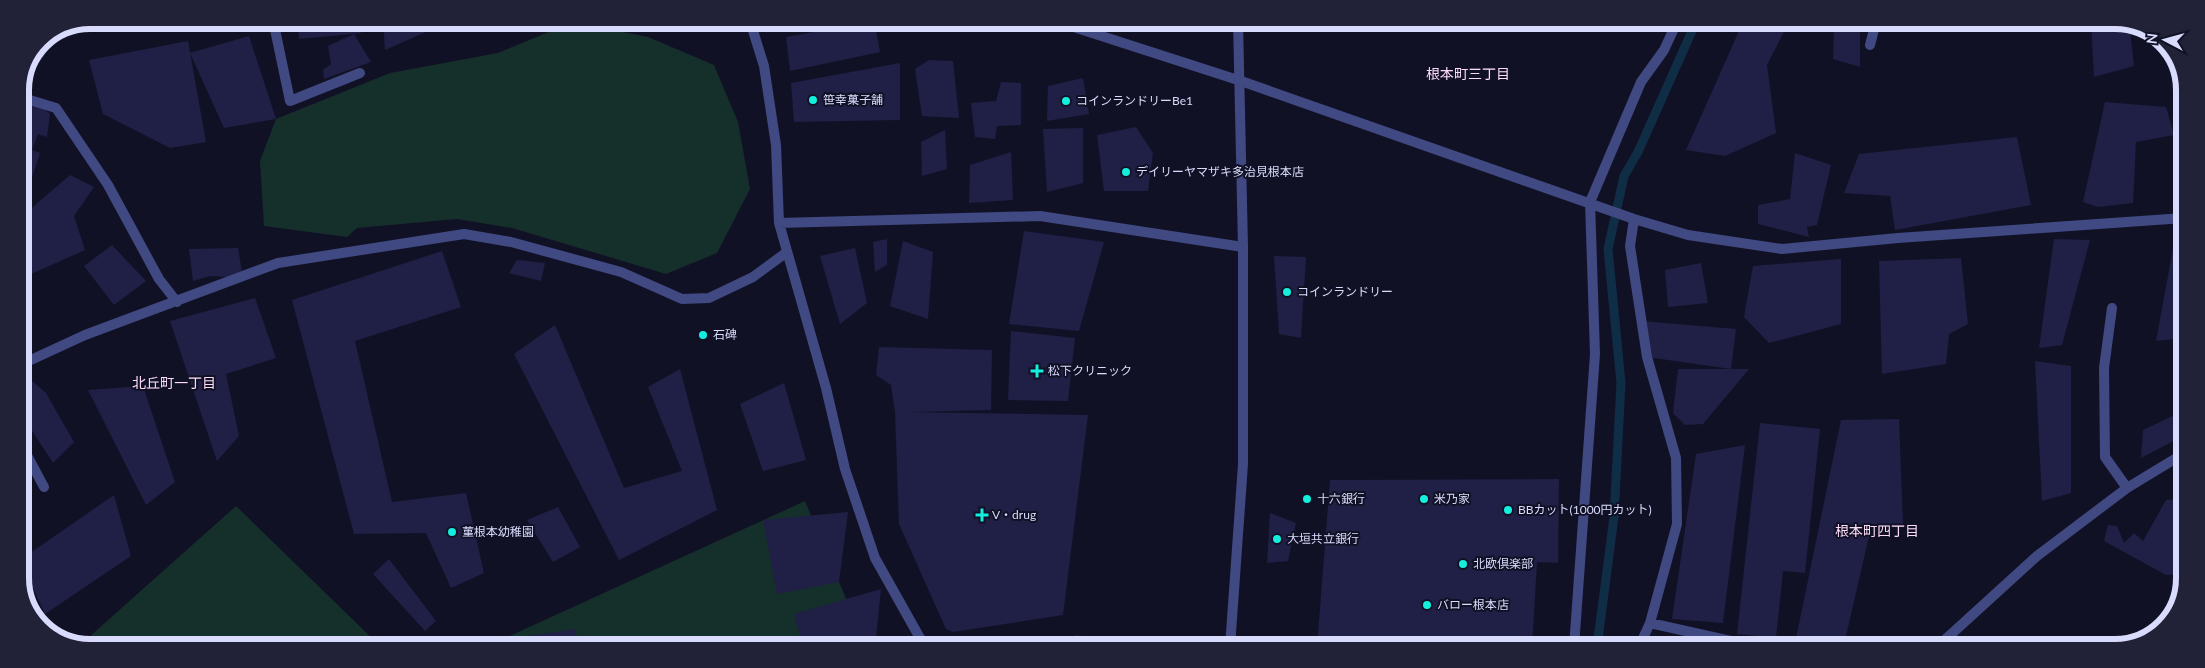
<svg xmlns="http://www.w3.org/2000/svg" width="2205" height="668" viewBox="0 0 2205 668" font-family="Lato,'Noto Sans JP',sans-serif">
  <rect width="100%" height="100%" fill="#111126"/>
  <path fill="#152f2a" d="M 573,22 L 648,37 L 714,65 L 738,122 L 750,189 L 717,253 L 666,274 L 512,228 L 457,219 L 357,228 L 347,237 L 264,226 L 260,161 L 276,119 L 390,73 L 498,53 Z
    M 805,501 L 866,646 L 488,646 Z
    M 236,506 L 380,646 L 79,646 Z"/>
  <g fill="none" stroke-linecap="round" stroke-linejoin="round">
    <path stroke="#102d46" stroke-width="9" d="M 1597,647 L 1614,517 L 1621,383 L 1608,249 L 1624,176 L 1638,152 L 1696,22"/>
  </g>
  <path fill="#201f45" d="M 298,20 L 357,20 L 361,33 L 299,39 Z
    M 383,20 L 453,20 L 385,50 Z
    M 715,21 L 735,21 L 737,31 L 719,32 Z
    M 842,21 L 874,21 L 880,52 L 790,71 L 786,37 L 842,27 Z
    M 1743,22 L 1789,22 L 1767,65 L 1776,133 L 1725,156 L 1686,150 Z
    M 1834,22 L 1860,22 L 1860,67 L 1833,59 Z
    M 2091,22 L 2129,22 L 2134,66 L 2094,77 Z
    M 60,32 L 38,65 L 32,61 L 41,40 Z
    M 354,34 L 371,62 L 324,79 L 323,70 L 331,64 L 328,46 Z
    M 249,36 L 276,119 L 224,128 L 190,53 Z
    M 188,41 L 206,142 L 170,148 L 103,114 L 89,60 Z
    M 929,60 L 953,61 L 959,118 L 922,116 L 915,69 Z
    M 900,63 L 900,120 L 794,122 L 791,83 Z
    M 1083,78 L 1089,114 L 1047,121 L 1048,86 Z
    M 1001,82 L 1021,83 L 1021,125 L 997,126 L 995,139 L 975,137 L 971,103 L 996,101 Z
    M 2105,102 L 2166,107 L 2174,135 L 2136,142 L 2133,203 L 2098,207 L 2083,202 Z
    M 22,103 L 42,107 L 50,114 L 47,137 L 38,134 L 32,150 L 40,153 L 26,195 L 20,192 L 20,107 Z
    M 1136,127 L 1153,153 L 1148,191 L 1104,191 L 1097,135 Z
    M 1083,128 L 1083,183 L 1047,192 L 1043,129 Z
    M 945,130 L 947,169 L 922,176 L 921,142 Z
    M 2017,137 L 2031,205 L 1895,230 L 1890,196 L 1844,193 L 1859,154 Z
    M 1011,152 L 1013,200 L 969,203 L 970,165 Z
    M 1795,153 L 1831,165 L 1817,225 L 1807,227 L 1809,237 L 1758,224 L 1758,205 L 1790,199 Z
    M 70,175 L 94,187 L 74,216 L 85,250 L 20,279 L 20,218 Z
    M 1024,231 L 1104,242 L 1079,331 L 1009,324 Z
    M 887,239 L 887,265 L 875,272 L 873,242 Z
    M 2054,239 L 2090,240 L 2062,345 L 2039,348 Z
    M 903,241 L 933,252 L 928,319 L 890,306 Z
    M 2174,243 L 2184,244 L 2184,338 L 2156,341 Z
    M 112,245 L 146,281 L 114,305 L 84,266 Z
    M 238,248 L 243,278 L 210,276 L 193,281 L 189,249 Z
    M 855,248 L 867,303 L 840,324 L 820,256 Z
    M 442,251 L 461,307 L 355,341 L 392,502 L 466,493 L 484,573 L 451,588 L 426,533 L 354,534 L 292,300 Z
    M 1274,256 L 1306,257 L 1301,338 L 1279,334 Z
    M 1961,258 L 1968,324 L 1949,334 L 1946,364 L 1882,374 L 1879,261 Z
    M 1841,259 L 1841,324 L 1769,343 L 1744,317 L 1753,266 Z
    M 517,260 L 545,263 L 541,281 L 509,273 Z
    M 1701,263 L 1708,303 L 1668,307 L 1665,270 Z
    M 255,298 L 276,358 L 226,374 L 239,436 L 217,461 L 170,321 Z
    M 1641,321 L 1736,329 L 1731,369 L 1647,357 Z
    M 555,325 L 624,488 L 682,471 L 648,387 L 680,369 L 717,510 L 619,560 L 514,354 Z
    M 1011,331 L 1075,338 L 1068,401 L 1008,400 Z
    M 879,347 L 992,350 L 991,410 L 908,412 L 1088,415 L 1063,615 L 953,632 L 946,629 L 899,524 L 895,412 L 891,385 L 876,375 Z
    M 2035,361 L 2071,366 L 2071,493 L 2042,501 Z
    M 1678,369 L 1749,369 L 1703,424 L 1685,425 L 1673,413 Z
    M 31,380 L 46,393 L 74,442 L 53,463 L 20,412 L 20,388 Z
    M 784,383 L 806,460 L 763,471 L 740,404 Z
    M 143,386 L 175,482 L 146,505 L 88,390 Z
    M 2183,411 L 2183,436 L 2141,458 L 2143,430 Z
    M 1899,419 L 1903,525 L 1869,536 L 1846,636 L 1830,648 L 1794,648 L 1841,420 Z
    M 1760,423 L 1820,429 L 1805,573 L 1783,571 L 1776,638 L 1737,634 Z
    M 1745,445 L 1723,623 L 1672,619 L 1696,454 Z
    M 2183,470 L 2183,574 L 2166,575 L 2104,541 L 2108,525 L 2117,526 L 2124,543 L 2134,533 L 2143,541 L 2166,500 L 2181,499 L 2174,476 Z
    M 1559,479 L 1558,563 L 1537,562 L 1532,647 L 1317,647 L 1330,480 Z
    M 114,495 L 131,556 L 45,614 L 20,560 Z
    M 558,507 L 580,547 L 553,562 L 527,520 Z
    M 848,512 L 839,582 L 777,594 L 763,520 Z
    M 1270,513 L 1296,523 L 1288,561 L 1267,563 Z
    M 389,559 L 436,621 L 425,631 L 373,574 Z
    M 881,589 L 875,647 L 803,646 L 794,614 Z
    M 575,629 L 579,646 L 523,646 L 522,637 Z
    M 1075,635 L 1120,642 L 1120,647 L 1073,647 Z
    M 1981,637 L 2011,648 L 1975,648 Z"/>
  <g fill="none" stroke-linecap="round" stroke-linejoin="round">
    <path stroke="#404981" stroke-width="10" d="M 273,20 L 290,101 L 360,73
      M 750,21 L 764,66 L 776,145 L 779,223 L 826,388 L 845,469 L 875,558 L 925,647
      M 1055,21 L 1241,81 L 1634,219 L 1688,235 L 1782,249 L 1898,238 L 2184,218
      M 1870,45 L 1876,22
      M 20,97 L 56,108 L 108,185 L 159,279 L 177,302
      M 1634,219 L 1630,246 L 1647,357 L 1676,458 L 1677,524 L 1650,623 L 1639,647
      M 779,223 L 1040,216 L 1243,247
      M 2112,308 L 2104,368 L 2105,457 L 2127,488
      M 20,365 L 85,335 L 278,263 L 464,234 L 511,242 L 621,272 L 682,299 L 709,298 L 753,277 L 787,252
      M 20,442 L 44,487
      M 1650,623 L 1762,648
      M 1574,647 L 1595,354 L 1590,202 L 1641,82 L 1664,50 L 1677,22
      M 1936,648 L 2037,556 L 2127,488 L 2183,454"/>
    <path stroke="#404981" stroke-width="10" d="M 1230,647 L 1243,464 L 1243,247 L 1238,21"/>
  </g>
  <g fill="#13eedd" stroke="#111126" stroke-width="2">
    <circle cx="813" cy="100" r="5"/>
    <circle cx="1066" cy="101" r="5"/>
    <circle cx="1126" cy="172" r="5"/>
    <circle cx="1287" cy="292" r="5"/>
    <circle cx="703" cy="335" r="5"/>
    <path d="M1034.5 363.5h5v5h5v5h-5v5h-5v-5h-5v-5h5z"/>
    <circle cx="1307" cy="499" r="5"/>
    <circle cx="1424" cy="499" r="5"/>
    <circle cx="1508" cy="510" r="5"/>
    <path d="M979.5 507.5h5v5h5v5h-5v5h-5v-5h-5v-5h5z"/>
    <circle cx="452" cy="532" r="5"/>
    <circle cx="1277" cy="539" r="5"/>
    <circle cx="1463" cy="564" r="5"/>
    <circle cx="1427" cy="605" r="5"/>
  </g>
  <g text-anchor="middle" stroke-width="4" stroke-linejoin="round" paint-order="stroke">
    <g font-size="12" fill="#d9dbfc" stroke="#111126" text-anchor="start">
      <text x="823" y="104">笹幸菓子舗</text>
      <text x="1076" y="105">コインランドリーBe1</text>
      <text x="1136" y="176">デイリーヤマザキ多治見根本店</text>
      <text x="1297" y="296">コインランドリー</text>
      <text x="713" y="339">石碑</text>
      <text x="1048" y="375">松下クリニック</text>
      <text x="1317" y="503">十六銀行</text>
      <text x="1434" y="503">米乃家</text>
      <text x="1518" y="514">BBカット(1000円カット)</text>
      <text x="992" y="519">V・drug</text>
      <text x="462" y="536">菫根本幼稚園</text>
      <text x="1287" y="543">大垣共立銀行</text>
      <text x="1473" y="568">北欧倶楽部</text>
      <text x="1437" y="609">バロー根本店</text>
    </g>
    <g font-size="14" fill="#fcdbf6" stroke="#111126">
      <text x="1468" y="79">根本町三丁目</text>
      <text x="174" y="388">北丘町一丁目</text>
      <text x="1877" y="536">根本町四丁目</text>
    </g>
  </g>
  <path d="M0 0H2205V668H0ZM90 29H2115A61 61 0 0 1 2176 90V578A61 61 0 0 1 2115 639H90A61 61 0 0 1 29 578V90A61 61 0 0 1 90 29Z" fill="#212137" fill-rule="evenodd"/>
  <path fill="none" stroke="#d9dbfc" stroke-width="6" d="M90 29H2115A61 61 0 0 1 2176 90V578A61 61 0 0 1 2115 639H90A61 61 0 0 1 29 578V90A61 61 0 0 1 90 29Z"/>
  <g transform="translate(2165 40) rotate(276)" stroke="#111126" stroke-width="4" paint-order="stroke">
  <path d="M0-4L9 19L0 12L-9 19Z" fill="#d9dbfc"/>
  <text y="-8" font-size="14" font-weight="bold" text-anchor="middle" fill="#d9dbfc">N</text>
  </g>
</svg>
